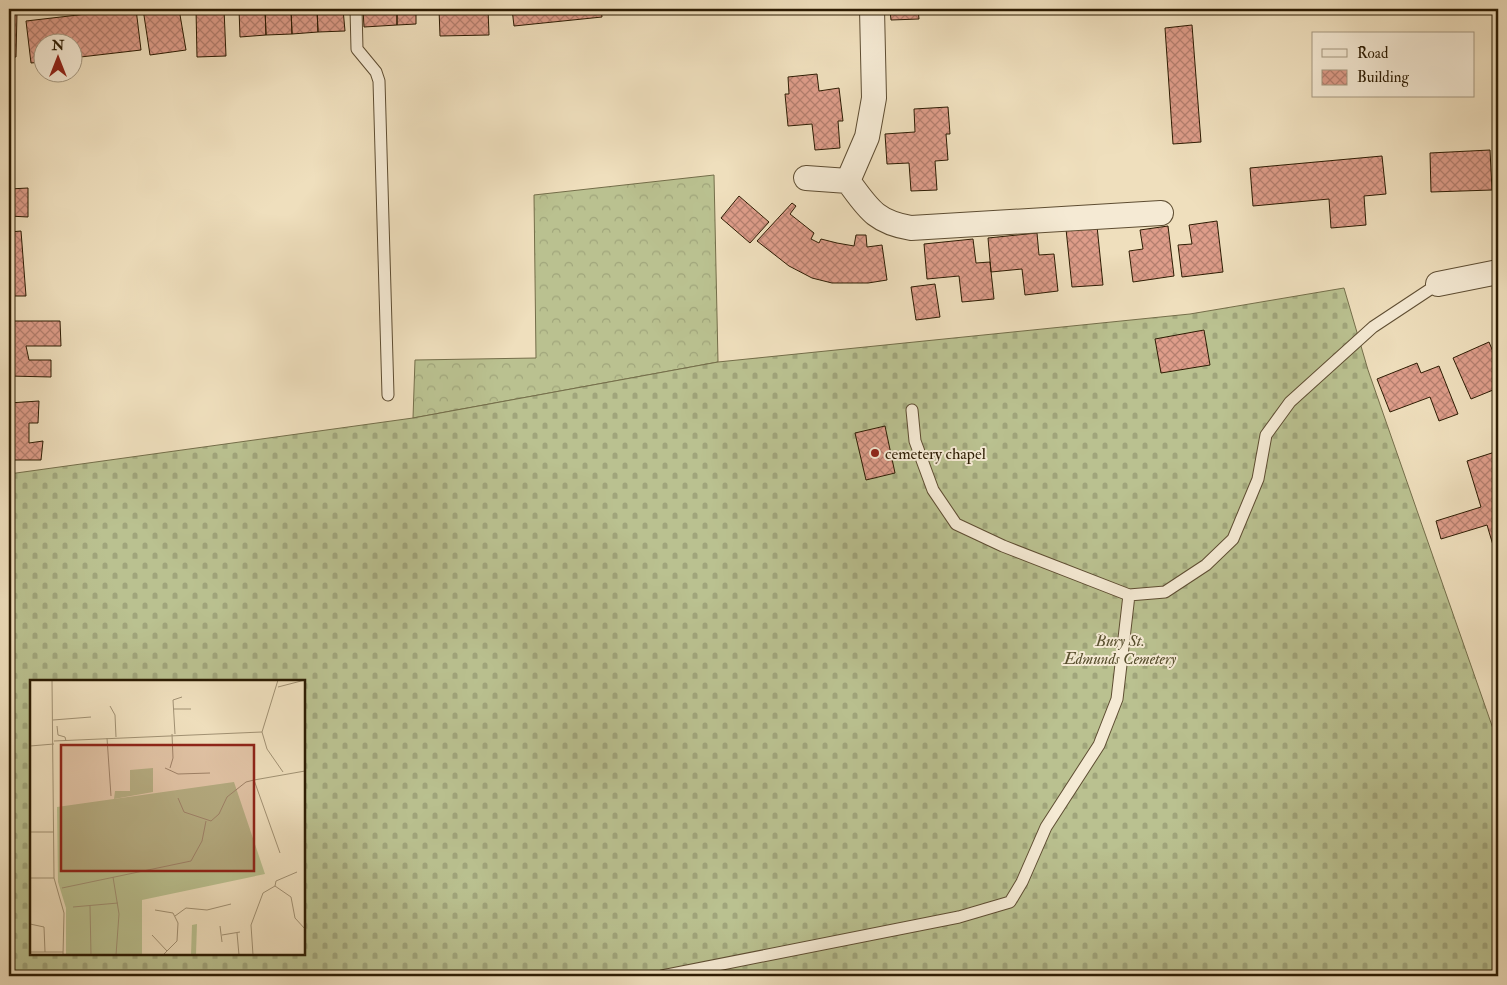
<svg xmlns="http://www.w3.org/2000/svg" width="1507" height="985" viewBox="0 0 1507 985" font-family="'IM FELL Double Pica',serif">
  <defs>
    <pattern id="forest-crowns" width="20" height="18" patternUnits="userSpaceOnUse" patternTransform="scale(1.25)"><rect width="20" height="18" fill="#bac190"/><path d="M2 6a3 3 0 1 1 6 0M12 15a3 3 0 1 1 6 0" fill="none" stroke="#a0a57b"/></pattern>
    <pattern id="cemetery-stones" width="16" height="16" patternUnits="userSpaceOnUse" patternTransform="scale(1.25)"><rect width="16" height="16" fill="#bac190"/><path d="M2 7V4a2 2 0 0 1 4 0v3zM10 15v-3a2 2 0 0 1 4 0v3z" fill="#a0a57b"/></pattern>
    <pattern id="building-cross-hatch" width="8" height="8" patternUnits="userSpaceOnUse" patternTransform="scale(1.25)"><rect width="8" height="8" fill="#de9d8a"/><path d="M0 0l8 8M0 8l8-8" fill="none" stroke="#b47f6f"/></pattern>
  </defs>
  <rect width="100%" height="100%" fill="#efdfbd"/>
  <filter id="stains"><feTurbulence type="fractalNoise" baseFrequency=".004" numOctaves="4"/><feColorMatrix values="0 0 0 0 .2 0 0 0 0 .09 0 0 0 0 .02 0 0 0 .5 -.17"/></filter>
  <radialGradient id="worn" r=".72"><stop offset=".6" stop-color="#630" stop-opacity="0"/><stop offset="1" stop-color="#630" stop-opacity=".3"/></radialGradient>
  <path fill="url(#forest-crowns)" stroke="#746e4a" d="M 714,175 L 718,362 L 413,418 L 415,360 L 536,358 L 534,195 Z"/>
  <path fill="url(#cemetery-stones)" stroke="#746e4a" fill-rule="evenodd" d="M 1344,288 L 1368,370 L 1498,743 L 1498,976 L 9,976 L 9,474 L 413,418 L 718,362 L 1190,314 ZM 31,681 L 304,681 L 304,954 L 31,954 Z"/>
  <path fill="url(#building-cross-hatch)" stroke="#2d1c03" d="M 130,9 L 136,9 L 141,50 L 72,58 L 72,42 L 42,42 L 42,62 L 31,63 L 26,21 Z
    M 143,9 L 179,9 L 186,50 L 150,55 Z
    M 196,9 L 224,9 L 226,56 L 197,57 Z
    M 239,9 L 265,9 L 266,35 L 240,37 Z
    M 265,9 L 291,9 L 292,34 L 266,35 Z
    M 291,9 L 317,9 L 318,32 L 292,34 Z
    M 317,9 L 343,9 L 345,31 L 318,32 Z
    M 363,9 L 397,9 L 397,25 L 364,27 Z
    M 397,9 L 416,9 L 416,24 L 397,25 Z
    M 439,9 L 488,9 L 489,35 L 440,36 Z
    M 512,9 L 601,9 L 602,17 L 514,26 Z
    M 621,9 L 708,9 L 708,10 L 622,14 Z
    M 881,9 L 918,9 L 919,19 L 891,20 L 890,10 L 881,10 Z
    M 1493,9 L 1498,9 L 1498,19 L 1493,19 Z
    M 9,12 L 17,12 L 16,57 L 9,57 Z
    M 1493,19 L 1498,19 L 1498,41 L 1494,41 Z
    M 1192,25 L 1201,142 L 1173,144 L 1165,28 Z
    M 817,74 L 819,91 L 839,88 L 843,121 L 838,121 L 840,148 L 815,150 L 812,124 L 788,126 L 785,94 L 789,94 L 788,77 Z
    M 948,107 L 950,134 L 946,134 L 948,160 L 935,161 L 937,190 L 911,191 L 909,163 L 887,164 L 885,134 L 915,132 L 914,109 Z
    M 1490,150 L 1492,190 L 1431,192 L 1430,153 Z
    M 1382,156 L 1386,194 L 1364,196 L 1366,225 L 1331,228 L 1329,199 L 1253,206 L 1250,168 Z
    M 28,188 L 28,217 L 9,216 L 9,189 Z
    M 739,196 L 769,222 L 750,243 L 721,218 Z
    M 792,203 L 796,206 L 790,214 L 814,233 L 811,239 L 819,243 L 821,239 L 837,243 L 854,246 L 856,235 L 866,235 L 867,247 L 882,245 L 887,280 L 868,283 L 832,283 L 812,278 L 789,266 L 757,241 Z
    M 1217,221 L 1223,272 L 1182,277 L 1178,245 L 1192,244 L 1189,225 Z
    M 1097,226 L 1103,285 L 1072,287 L 1066,229 Z
    M 1168,226 L 1174,276 L 1133,282 L 1129,251 L 1143,249 L 1140,230 Z
    M 21,231 L 26,296 L 9,296 L 9,232 Z
    M 1037,233 L 1039,255 L 1054,254 L 1058,291 L 1025,295 L 1022,269 L 991,272 L 988,238 Z
    M 973,239 L 976,263 L 990,262 L 994,299 L 962,302 L 959,276 L 927,279 L 924,244 Z
    M 935,284 L 940,317 L 916,320 L 911,287 Z
    M 9,321 L 60,321 L 61,346 L 26,346 L 29,360 L 51,360 L 51,377 L 9,376 Z
    M 1204,330 L 1210,365 L 1161,373 L 1155,339 Z
    M 1489,342 L 1498,364 L 1498,388 L 1471,399 L 1453,358 Z
    M 1417,363 L 1421,373 L 1439,366 L 1458,414 L 1439,421 L 1430,397 L 1390,412 L 1377,379 Z
    M 39,401 L 38,423 L 29,423 L 29,443 L 43,441 L 41,460 L 9,460 L 9,403 Z
    M 885,426 L 895,473 L 866,480 L 855,433 Z
    M 1498,451 L 1498,562 L 1487,525 L 1441,539 L 1436,521 L 1481,507 L 1467,461 Z"/>
  <g fill="none" stroke-linecap="round" stroke-linejoin="round">
    <defs>
      <path id="service" d="M 356,9 L 357,49 L 376,72 L 379,81 L 388,395
        M 912,410 L 915,441 L 933,490 L 956,524 L 1003,546 L 1129,595 L 1165,592 L 1206,565 L 1233,539 L 1258,479 L 1266,435 L 1290,402 L 1373,327 L 1438,284
        M 662,976 L 959,917 L 1010,902 L 1022,882 L 1046,827 L 1099,745 L 1117,699 L 1129,595"/>
      <path id="minor" d="M 806,178 L 848,181 C 868,208 875,222 911,228 L 1161,213
        M 848,181 L 867,137 L 874,98 L 872,9
        M 1438,284 L 1498,272"/>
    </defs>
    <use href="#service" stroke="#5e4d32" stroke-width="13"/>
    <use href="#minor" stroke="#5e4d32" stroke-width="26"/>
    <use href="#service" stroke="#f5ead4" stroke-width="11"/>
    <use href="#minor" stroke="#f5ead4" stroke-width="24"/>
  </g>
  <circle fill="#8f2418" stroke="#f5ead4" stroke-width="2" cx="875" cy="453" r="5"/>
  <g text-anchor="middle" stroke-width="4" stroke-linejoin="round" paint-order="stroke">
    <g font-size="16" fill="#2d1c03" stroke="#f5ead4" text-anchor="start">
      <text x="885" y="459">cemetery chapel</text>
    </g>
    <g font-size="16" font-style="italic" fill="#574e2d" stroke="#f5ead4">
      <text x="1120" y="646">Bury St.<tspan x="1120" dy="18">Edmunds Cemetery</tspan></text>
    </g>
  </g>
  <g transform="translate(30 680)">
    <rect width="275" height="275" fill="#efdfbd"/>
    <path d="M 123,88 L 123,112 L 84,119 L 85,111 L 100,111 L 100,90 ZM 167,244 L 166,274 L 161,275 L 162,245 Z" fill="#bac190"/>
    <path d="M 204,102 L 235,194 L 112,220 L 112,275 L 36,275 L 36,228 L 28,202 L 27,127 Z" fill="#bac190"/>
    <path fill="none" stroke="#a19173" stroke-width="1" d="M 22,0 L 24,198 L 34,233 L 33,275M 248,0 L 232,52 L 237,69 L 253,92M 248,7 L 275,0M 80,26 L 85,35 L 86,57M 143,29 L 161,29M 23,40 L 61,37M 27,46 L 28,55 L 35,57 L 36,61M 145,54 L 143,20 L 152,17M 77,58 L 81,116M 24,61 L 232,52M 0,66 L 24,64M 135,88 L 148,94 L 180,93M 140,88 L 143,78 L 142,54M 148,118 L 154,132 L 181,141 L 189,134 L 197,117 L 216,102 L 224,100M 0,152 L 24,152M 250,173 L 224,100 L 275,91M 83,197 L 89,234 L 86,275M 0,198 L 24,198M 245,206 L 261,217 L 265,238 L 275,249M 32,208 L 161,181 L 172,161 L 176,141M 60,226 L 61,275M 43,227 L 88,223M 125,230 L 143,233 L 148,243 L 147,261 L 133,275M 145,236 L 156,228 L 177,230 L 201,224M 0,244 L 14,247 L 15,272M 190,246 L 192,262M 207,253 L 209,275M 122,255 L 137,271M 192,255 L 210,252M 0,272 L 33,272M 223,275 L 221,245 L 233,213 L 245,206 L 246,201 L 267,192"/>
    <path fill="#8f2418" fill-opacity="0.15" stroke="#8f2418" stroke-width="2.5" d="M 31,65 L 224,65 L 224,191 L 31,191 Z"/>
    <rect width="275" height="275" fill="none" stroke="#2d1c03" stroke-width="2.5"/>
  </g>
  <rect width="1507" height="985" fill="none" stroke="#efdfbd" stroke-width="30"/>
  <rect x="10" y="10" width="1487" height="965" fill="none" stroke="#2d1c03" stroke-width="2.5"/>
  <rect x="15" y="15" width="1477" height="955" fill="none" stroke="#2d1c03"/>
  <rect x="1312" y="32" width="162" height="65" fill="#f5ead4" stroke="#a59880"/>
  <rect x="1322" y="49" width="25" height="8" fill="#f5ead4" stroke="#a59880"/>
  <text x="1357" y="58" font-size="15" fill="#2d1c03">Road</text>
  <rect x="1322" y="70" width="25" height="15" fill="url(#building-cross-hatch)" stroke="#a59880"/>
  <text x="1357" y="82" font-size="15" fill="#2d1c03">Building</text>
  <g transform="translate(58 58)"><circle r="24" fill="#f5ead4" stroke="#a59880"/>
  <path d="M0-4L9 19L0 12L-9 19Z" fill="#8f2418"/>
  <text y="-8" font-size="14" font-weight="bold" text-anchor="middle" fill="#2d1c03">N</text>
  </g>
  <rect width="100%" height="100%" filter="url(#stains)"/>
  <rect width="100%" height="100%" fill="url(#worn)"/>
</svg>
